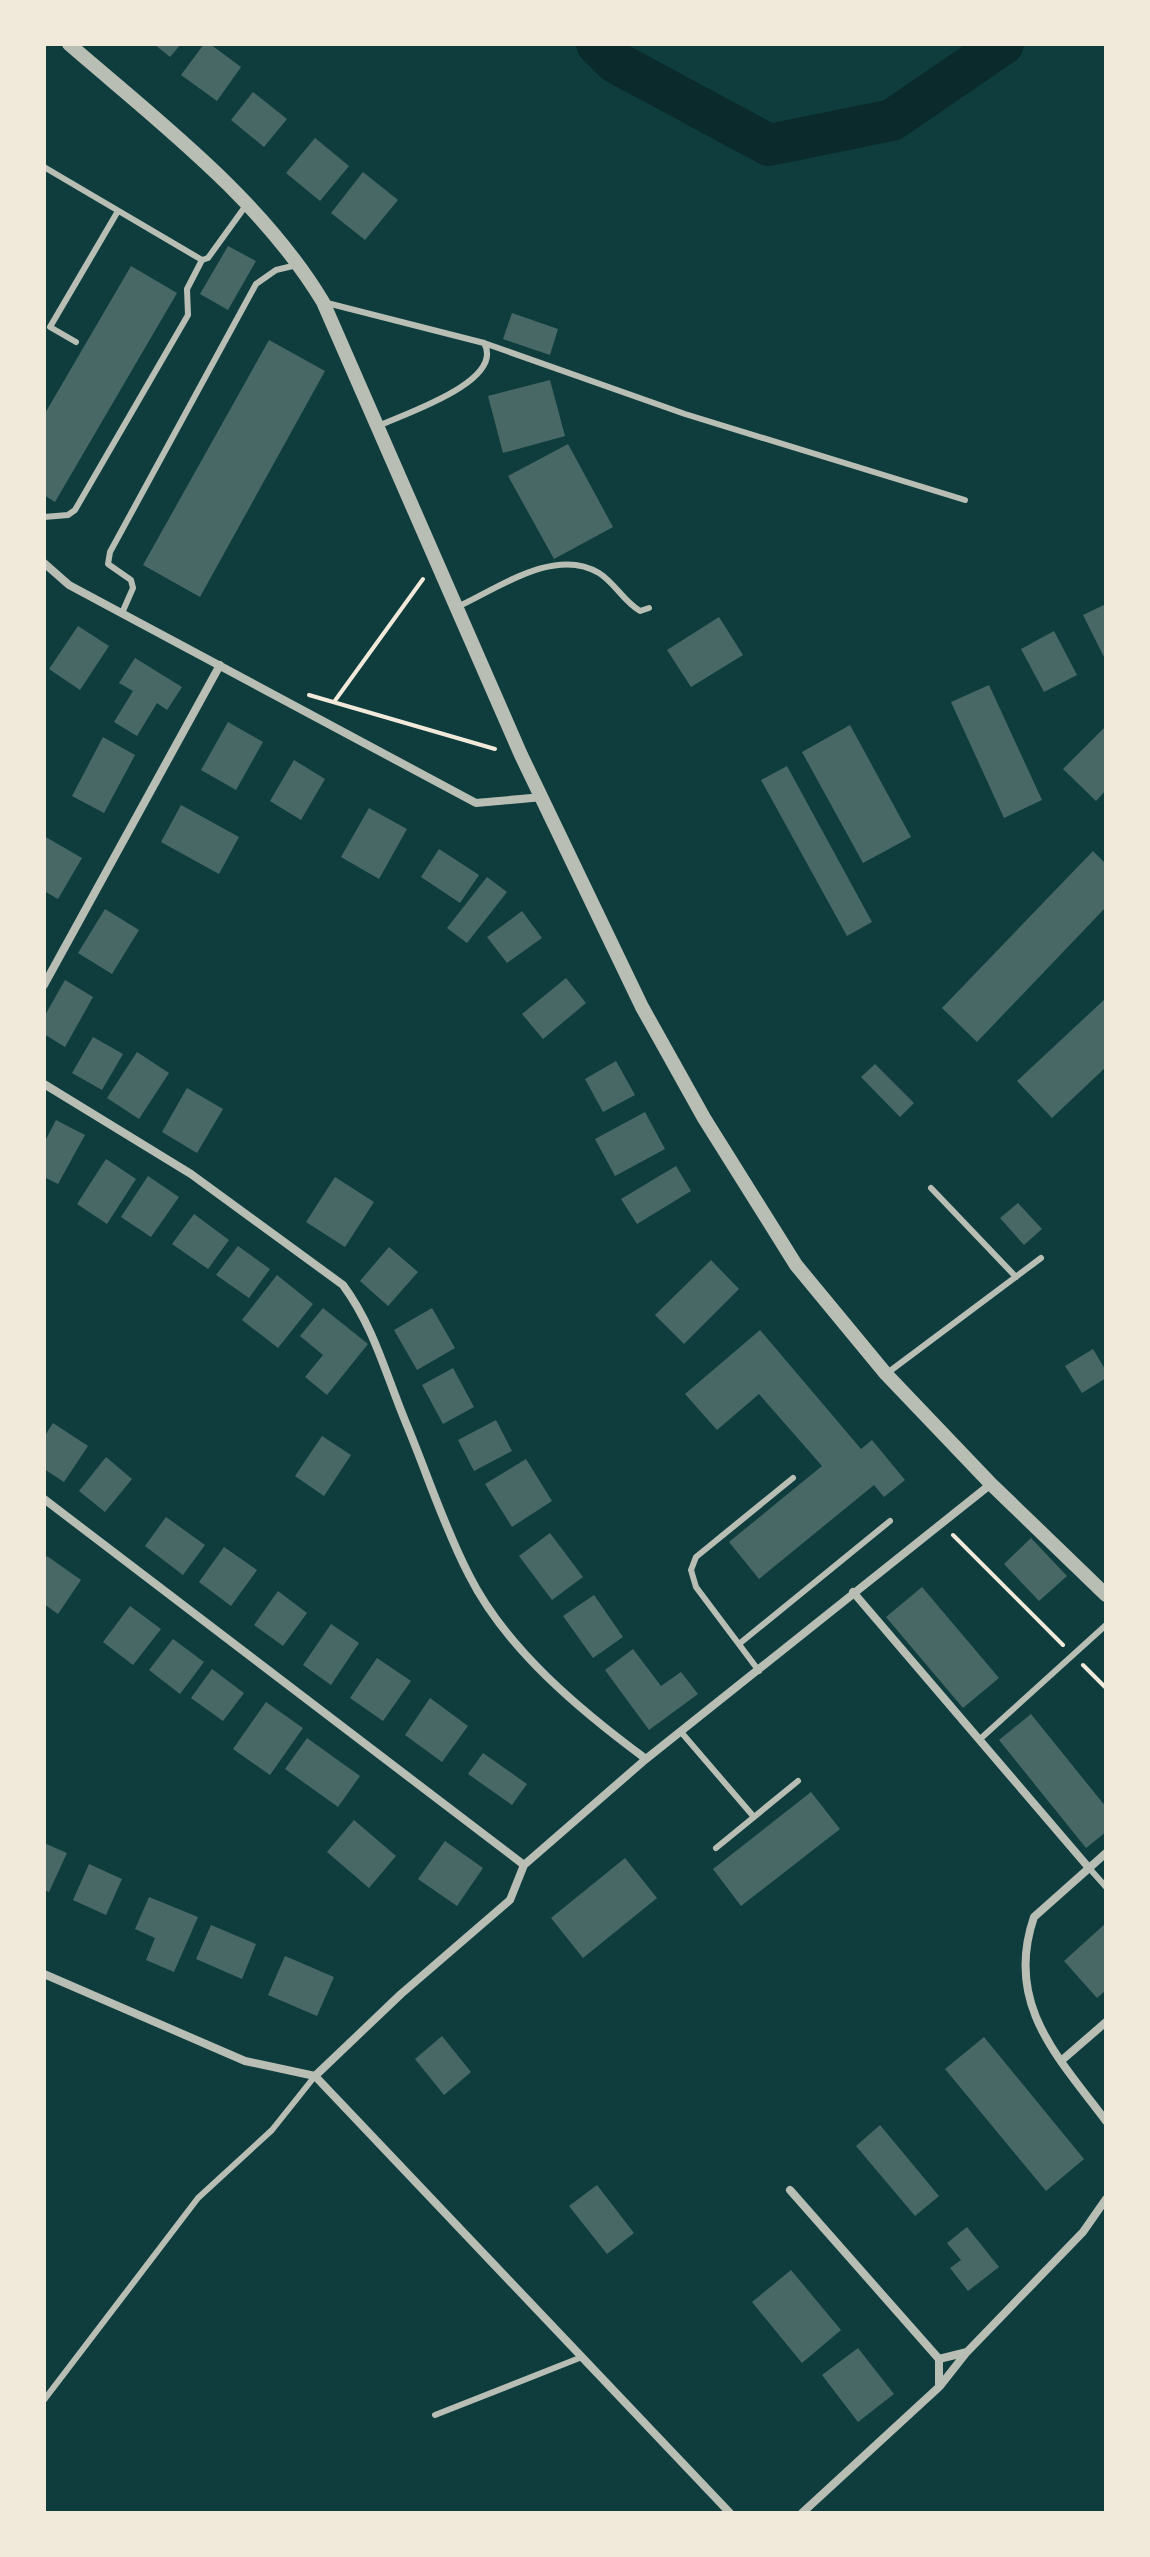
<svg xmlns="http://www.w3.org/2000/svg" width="1150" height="2557" viewBox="0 0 1150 2557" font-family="'Fira Sans Condensed',sans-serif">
  <rect width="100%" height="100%" fill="#0f3d3e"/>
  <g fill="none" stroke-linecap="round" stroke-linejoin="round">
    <path stroke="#0a2a2b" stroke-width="42" d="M 597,44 L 615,62 L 769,145 L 892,120 L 1003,44"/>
  </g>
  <path fill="#486865" d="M 154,44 L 181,44 L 170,57 Z
    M 204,44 L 210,44 L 241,67 L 217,101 L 181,75 Z
    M 253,92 L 287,119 L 264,147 L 231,120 Z
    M 315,138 L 349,166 L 320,201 L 286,173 Z
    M 363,172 L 398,200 L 365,240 L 331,213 Z
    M 228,246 L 256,261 L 228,310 L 200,294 Z
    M 131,266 L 177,293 L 55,502 L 44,495 L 44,415 Z
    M 512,313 L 558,329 L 550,355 L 503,339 Z
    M 269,340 L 325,371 L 200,597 L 143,565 Z
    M 550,380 L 565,436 L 503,453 L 488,396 Z
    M 568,444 L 613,527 L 554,559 L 508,476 Z
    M 1106,604 L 1106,661 L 1083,615 Z
    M 719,617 L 743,655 L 691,687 L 667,650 Z
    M 78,626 L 109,646 L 80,690 L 49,669 Z
    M 1054,631 L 1077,675 L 1044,692 L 1021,649 Z
    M 135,658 L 182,687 L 167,710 L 157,703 L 137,736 L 114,722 L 133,691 L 119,683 Z
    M 989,685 L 1042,800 L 1004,818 L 951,702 Z
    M 228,722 L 263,742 L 236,790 L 201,770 Z
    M 850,725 L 911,837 L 863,863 L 802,752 Z
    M 1106,726 L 1106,790 L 1096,801 L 1063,769 Z
    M 103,737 L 135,755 L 104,813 L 72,796 Z
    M 294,760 L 325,779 L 301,820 L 270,801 Z
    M 787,766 L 872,922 L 847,936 L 761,780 Z
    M 181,805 L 239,837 L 219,874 L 161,842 Z
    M 369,808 L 407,829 L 379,879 L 341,857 Z
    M 44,836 L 82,858 L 58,899 L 44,891 Z
    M 439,849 L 479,875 L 460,903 L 421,877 Z
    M 1093,851 L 1106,864 L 1106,907 L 977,1042 L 942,1008 Z
    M 487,877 L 507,892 L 467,943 L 447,928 Z
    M 105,909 L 139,930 L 112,974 L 78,953 Z
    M 522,911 L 542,938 L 507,963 L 487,937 Z
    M 566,978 L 586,1003 L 543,1039 L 522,1014 Z
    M 65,980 L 93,997 L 65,1047 L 44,1034 L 44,1017 Z
    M 1106,998 L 1106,1067 L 1052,1118 L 1017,1081 Z
    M 93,1037 L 123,1054 L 102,1090 L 72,1073 Z
    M 137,1052 L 169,1073 L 139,1119 L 107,1098 Z
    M 616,1061 L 635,1095 L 603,1112 L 585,1079 Z
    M 875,1064 L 914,1103 L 900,1117 L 861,1077 Z
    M 187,1088 L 223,1109 L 197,1153 L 162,1132 Z
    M 645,1112 L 665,1149 L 615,1176 L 595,1139 Z
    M 56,1120 L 85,1135 L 58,1184 L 44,1177 L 44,1143 Z
    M 106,1159 L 136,1179 L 107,1224 L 77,1204 Z
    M 676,1166 L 691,1191 L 637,1224 L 621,1199 Z
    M 148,1176 L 179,1197 L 151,1237 L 121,1217 Z
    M 335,1177 L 374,1202 L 345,1247 L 306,1222 Z
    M 1018,1203 L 1042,1229 L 1024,1245 L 1000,1218 Z
    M 194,1214 L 229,1240 L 208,1269 L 172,1244 Z
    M 238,1246 L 270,1269 L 249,1298 L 216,1275 Z
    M 389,1247 L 418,1272 L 388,1306 L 360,1281 Z
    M 711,1260 L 739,1289 L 684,1344 L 655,1315 Z
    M 277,1275 L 313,1304 L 278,1348 L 242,1320 Z
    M 323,1308 L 368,1344 L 327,1395 L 305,1377 L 323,1355 L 300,1336 Z
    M 432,1308 L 455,1348 L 417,1370 L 394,1330 Z
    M 760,1330 L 861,1449 L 872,1440 L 905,1480 L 884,1497 L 874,1485 L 759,1579 L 729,1542 L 822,1466 L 759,1394 L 717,1430 L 685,1394 Z
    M 1093,1349 L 1106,1371 L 1106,1378 L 1082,1393 L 1065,1366 Z
    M 453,1368 L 474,1407 L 443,1424 L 422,1385 Z
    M 496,1420 L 512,1451 L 474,1471 L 458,1440 Z
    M 53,1423 L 88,1446 L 64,1482 L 44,1469 L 44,1437 Z
    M 322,1436 L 351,1455 L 324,1496 L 295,1476 Z
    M 106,1457 L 132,1479 L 105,1512 L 79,1491 Z
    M 526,1459 L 552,1501 L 512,1527 L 485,1484 Z
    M 166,1517 L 205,1545 L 183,1575 L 145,1546 Z
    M 550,1533 L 583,1577 L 552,1600 L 519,1556 Z
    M 1031,1538 L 1067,1576 L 1039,1601 L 1004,1564 Z
    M 224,1547 L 257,1570 L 231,1606 L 199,1582 Z
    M 47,1556 L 81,1580 L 58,1614 L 44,1604 L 44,1561 Z
    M 922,1587 L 999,1678 L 963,1708 L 886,1617 Z
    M 278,1591 L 307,1613 L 283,1646 L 254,1625 Z
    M 594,1595 L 623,1637 L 593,1658 L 563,1616 Z
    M 130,1606 L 161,1629 L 133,1665 L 103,1642 Z
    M 331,1624 L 359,1643 L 331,1685 L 303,1665 Z
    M 173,1639 L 204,1662 L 180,1694 L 149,1670 Z
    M 633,1649 L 661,1686 L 681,1672 L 698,1694 L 649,1730 L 605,1670 Z
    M 377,1658 L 411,1681 L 383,1721 L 350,1698 Z
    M 212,1669 L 244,1693 L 223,1721 L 191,1698 Z
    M 430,1698 L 468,1726 L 442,1762 L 405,1735 Z
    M 266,1702 L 303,1728 L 270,1775 L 233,1749 Z
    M 1031,1714 L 1106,1807 L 1106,1832 L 1086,1848 L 999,1740 Z
    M 307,1738 L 360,1776 L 338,1807 L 285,1769 Z
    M 483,1753 L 527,1784 L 512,1805 L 468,1774 Z
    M 811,1792 L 840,1829 L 741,1906 L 713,1869 Z
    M 354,1820 L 396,1856 L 369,1888 L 327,1852 Z
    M 445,1841 L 483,1868 L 457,1906 L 418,1879 Z
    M 44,1843 L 67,1853 L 49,1892 L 44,1890 Z
    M 625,1858 L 657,1898 L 583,1958 L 551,1918 Z
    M 89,1864 L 122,1879 L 106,1915 L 73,1900 Z
    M 149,1897 L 198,1917 L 174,1972 L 146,1960 L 155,1938 L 135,1929 Z
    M 1106,1923 L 1106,1990 L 1097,1998 L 1064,1961 Z
    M 211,1925 L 256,1944 L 242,1979 L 196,1959 Z
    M 285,1956 L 334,1977 L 317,2016 L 268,1995 Z
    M 442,2036 L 471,2072 L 444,2095 L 415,2059 Z
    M 984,2037 L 1084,2159 L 1046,2191 L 945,2069 Z
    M 880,2125 L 939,2196 L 915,2216 L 856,2146 Z
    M 597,2185 L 634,2233 L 607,2254 L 569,2206 Z
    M 967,2227 L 999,2267 L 968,2291 L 950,2268 L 961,2260 L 947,2243 Z
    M 791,2270 L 841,2330 L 802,2363 L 752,2302 Z
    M 858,2348 L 894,2394 L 858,2422 L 822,2375 Z"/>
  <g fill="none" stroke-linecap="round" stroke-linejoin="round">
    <path stroke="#f1e9da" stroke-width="4" d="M 309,695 L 495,749
      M 334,702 L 423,579
      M 953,1535 L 1063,1645
      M 1083,1665 L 1106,1688"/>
    <path stroke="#b8beb3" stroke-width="6" d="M 44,167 L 202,260 L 208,258 L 247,204
      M 327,303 L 484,343 L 685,414 L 965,500
      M 76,342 L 50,327 L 118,211
      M 378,426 C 404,414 506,381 484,343
      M 44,517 L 68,515 L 75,510 L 188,315 L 187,289 L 202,260
      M 457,607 C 497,589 555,546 599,573 C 615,583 623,601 640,611 L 649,608
      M 122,613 L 133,588 L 131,580 L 108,564 L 110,552 L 256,284 L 276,270 L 297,265
      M 931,1188 L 1016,1277
      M 886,1374 L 1041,1258
      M 739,1644 L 890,1521
      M 759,1671 L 696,1587 L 691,1570 L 696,1557 L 793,1478
      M 681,1732 L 754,1817
      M 979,1740 L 1106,1625
      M 716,1848 L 798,1781
      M 1089,1868 L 1106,1887
      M 44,2400 L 198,2198 L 272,2130 L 315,2076
      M 435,2415 L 582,2357"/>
    <path stroke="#b8beb3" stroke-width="8" d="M 44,563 L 69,585 L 476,803 L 543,797
      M 44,985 L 220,665
      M 44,1084 L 191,1174 L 343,1285 C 374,1327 386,1375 406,1423 C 427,1473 444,1527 469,1575 C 506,1649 581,1711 646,1759
      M 44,1499 L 524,1865
      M 853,1592 L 1089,1868
      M 1106,1853 L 1034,1917 C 1004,2004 1058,2057 1106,2121
      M 44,1974 L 245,2061 L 315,2076
      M 1061,2061 L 1106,2022
      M 315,2076 L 401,1994 L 510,1900 L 524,1865 L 646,1759 L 991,1484
      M 315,2076 L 730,2513
      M 790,2190 L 939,2359 L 939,2387 L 802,2513
      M 939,2359 L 967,2352 L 1083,2232 L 1106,2199
      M 940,2386 L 966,2353"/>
    <path stroke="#b8beb3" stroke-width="14" d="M 69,44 C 159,122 261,199 323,302 L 521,755 L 642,1007 L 704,1118 L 796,1265 L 886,1374 L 991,1484 L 1106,1595"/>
  </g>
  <rect width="1150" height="2557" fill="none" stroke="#f1e9da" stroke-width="92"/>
</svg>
